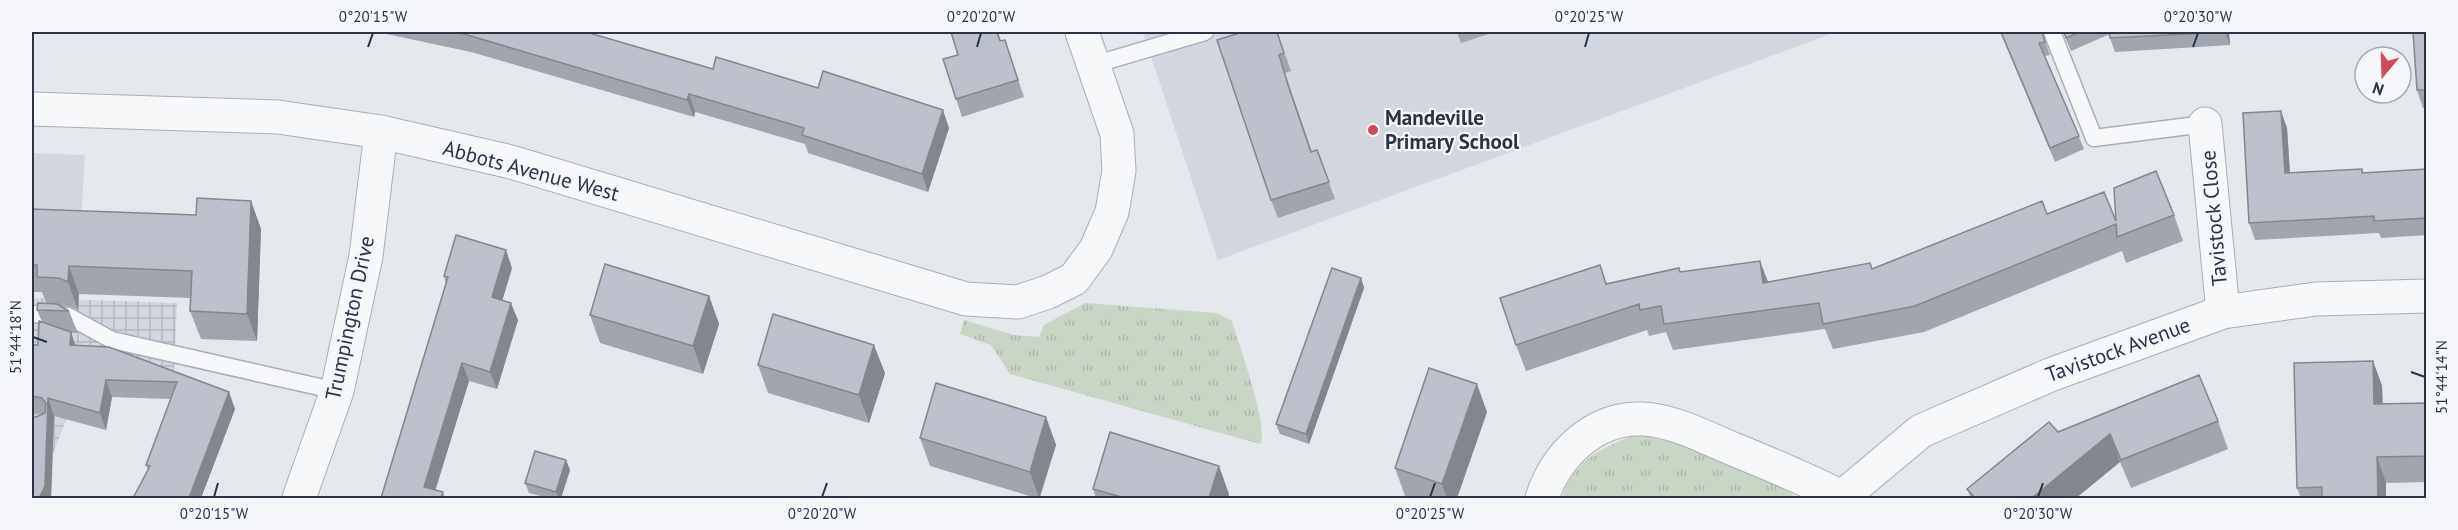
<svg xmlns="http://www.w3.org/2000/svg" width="2458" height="530" viewBox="0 0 2458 530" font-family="'PT Sans',sans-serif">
  <defs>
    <pattern id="industrial-grid" width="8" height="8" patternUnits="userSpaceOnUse" patternTransform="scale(1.5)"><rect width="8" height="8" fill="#d2d6de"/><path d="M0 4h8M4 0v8" fill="none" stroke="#b4b8c0"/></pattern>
    <pattern id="grass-tufts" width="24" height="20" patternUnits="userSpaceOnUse" patternTransform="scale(1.5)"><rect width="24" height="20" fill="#c9d6c5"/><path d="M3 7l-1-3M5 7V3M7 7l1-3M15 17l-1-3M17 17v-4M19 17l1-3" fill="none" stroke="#adb8ab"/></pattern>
  </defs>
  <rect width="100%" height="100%" fill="#e4e7ec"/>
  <path fill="#d2d6de" d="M 1143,32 L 1836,32 L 1218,260 Z
    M 32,153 L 85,155 L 80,238 L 32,236 Z"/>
  <path fill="url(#industrial-grid)" d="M 32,298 L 177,303 L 173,399 L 75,396 L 53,454 L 52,486 L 32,486 Z"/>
  <path fill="url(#grass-tufts)" d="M 1085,303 L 1217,313 L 1232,321 C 1238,342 1270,428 1260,444 L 1010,374 L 991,345 L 960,334 L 964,320 L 1014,335 L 1039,337 L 1044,325 Z
    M 1632,436 L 1657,436 L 1780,483 L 1790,491 L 1795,498 L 1562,498 C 1573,462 1599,449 1632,436 Z"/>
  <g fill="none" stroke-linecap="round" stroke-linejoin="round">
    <defs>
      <path id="lane" d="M 2052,32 L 2094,138 L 2205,124
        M 1093,65 L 1205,32
        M 32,314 L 68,316 L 112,340 L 337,391"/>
      <path id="street" d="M 32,109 L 278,117 L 381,132 L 511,162 L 966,299 L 1018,302 L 1048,292 L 1074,279 L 1096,249 L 1112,212 L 1119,171 L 1117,134 L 1082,32
        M 2205,124 L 2223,312
        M 299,498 L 337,391 L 366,256 L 381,132
        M 1542,498 C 1556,455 1594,417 1642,419 C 1673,420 1704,437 1733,449 C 1770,464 1806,479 1841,497
        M 1841,498 L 1921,431 L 2050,375 L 2223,312 L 2316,299 L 2426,296"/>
    </defs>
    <use href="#lane" stroke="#a9aeb7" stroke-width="19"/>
    <use href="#street" stroke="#a9aeb7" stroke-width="35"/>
    <use href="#lane" stroke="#f7f8fa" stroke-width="16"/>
    <use href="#street" stroke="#f7f8fa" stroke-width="33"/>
  </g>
  <path fill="#a1a5ae" d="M 377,32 L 586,32 L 713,69 L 949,128 L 928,192 L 808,153 L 805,144 L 695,112 L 694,117 L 471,52 Z
    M 951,32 L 998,32 L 1001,41 L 1005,40 L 1024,97 L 962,117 L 956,99 L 958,55 Z
    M 1277,32 L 1291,71 L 1285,73 L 1312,152 L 1317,150 L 1335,199 L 1278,218 L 1271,200 Z
    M 1457,32 L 1495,32 L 1461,43 Z
    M 2000,32 L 2042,32 L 2050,55 L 2045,56 L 2084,149 L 2055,162 Z
    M 2063,32 L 2229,32 L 2230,45 L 2115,52 L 2110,38 L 2110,34 L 2071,51 Z
    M 2427,32 L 2427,108 L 2423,108 L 2417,90 Z
    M 2287,128 L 2290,173 L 2362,169 L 2364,173 L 2427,169 L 2427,235 L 2381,238 L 2379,233 L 2255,240 L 2249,223 Z
    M 251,201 L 261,229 L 257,341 L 201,339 L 190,311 L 191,298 L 79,294 L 78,310 L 69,306 L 59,305 L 69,311 L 78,333 L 71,333 L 75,346 L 109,347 L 235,409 L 201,498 L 133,498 L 148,470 L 146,465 L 171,399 L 112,397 L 106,430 L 54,416 L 51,498 L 32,498 L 36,417 L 43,414 L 32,413 L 32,345 L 38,345 L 42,322 L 37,310 L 46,303 L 42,292 L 32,292 L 32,209 L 196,215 Z
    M 2174,215 L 2183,241 L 2126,263 L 2122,251 L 1924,332 L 1833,349 L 1825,329 L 1673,350 L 1666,332 L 1649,336 L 1647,330 L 1526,371 L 1516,345 L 1600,265 L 1606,283 L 1680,272 L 1768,282 L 1872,269 L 2116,221 Z
    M 512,268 L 502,300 L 518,320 L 497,389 L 469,381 L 435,490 L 443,492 L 445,498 L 381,498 L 446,284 L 444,276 Z
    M 1361,278 L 1364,288 L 1309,444 L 1280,434 L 1276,424 Z
    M 709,296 L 719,324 L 703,374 L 600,343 L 590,315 Z
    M 2373,361 L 2382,386 L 2383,404 L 2427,403 L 2427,482 L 2386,483 L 2386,498 L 2301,498 L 2297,488 Z
    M 758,365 L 885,373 L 869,423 L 768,393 Z
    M 1487,412 L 1457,498 L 1414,498 L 1405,496 L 1395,468 Z
    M 1046,417 L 1056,445 L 1040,498 L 1036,498 L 930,466 L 920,438 Z
    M 2218,421 L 2228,449 L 2131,488 L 2120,462 L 2076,498 L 1971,498 L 1967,489 L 2058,432 Z
    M 566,460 L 570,470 L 561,498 L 548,498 L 529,493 L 525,483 Z
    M 1093,489 L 1229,494 L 1228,498 L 1096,498 Z"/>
  <path fill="#83868d" d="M 2225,32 L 2229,32 L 2230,45 Z
    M 689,94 L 695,112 L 694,117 L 687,100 Z
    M 943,110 L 949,128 L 928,192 L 922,174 Z
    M 2281,111 L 2287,128 L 2291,190 L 2285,173 Z
    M 251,201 L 261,229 L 257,341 L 247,314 Z
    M 506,250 L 512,268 L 498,315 L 492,297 Z
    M 1760,261 L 1770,287 L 1763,283 Z
    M 69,266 L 79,294 L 78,310 L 68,282 Z
    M 1361,278 L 1364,288 L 1309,444 L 1306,434 Z
    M 709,296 L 719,324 L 703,374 L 693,346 Z
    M 511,303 L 518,320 L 497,389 L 490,372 Z
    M 71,332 L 77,350 L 70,345 Z
    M 874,345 L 885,373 L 869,423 L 859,395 Z
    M 2373,361 L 2382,386 L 2383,430 L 2374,404 Z
    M 462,363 L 469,381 L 433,498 L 424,487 Z
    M 106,380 L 112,397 L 106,430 L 100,413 Z
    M 1477,384 L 1487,412 L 1457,498 L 1447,498 L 1442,484 Z
    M 229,392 L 235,409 L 201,498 L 189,498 Z
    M 48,398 L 54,416 L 51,498 L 39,498 Z
    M 1046,417 L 1056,445 L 1039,498 L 1030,472 Z
    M 2110,434 L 2120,462 L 2076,498 L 2032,498 Z
    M 2377,457 L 2386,483 L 2386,498 L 2378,498 Z
    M 566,460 L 570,470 L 561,498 L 559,498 L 556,492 Z
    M 1219,466 L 1229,494 L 1228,498 L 1209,498 Z"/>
  <path fill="#bbc0ca" stroke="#83868d" stroke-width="1.5" d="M 451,32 L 586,32 L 713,69 L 716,57 L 818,88 L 823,71 L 943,110 L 922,174 L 802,135 L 804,128 L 689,94 L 687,100 L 464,34 Z
    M 951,32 L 997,32 L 1000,41 L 1005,40 L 1018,80 L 956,99 L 943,59 L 958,55 Z
    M 1243,32 L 1277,32 L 1284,53 L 1279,55 L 1289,88 L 1311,152 L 1317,150 L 1329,182 L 1271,200 L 1217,40 Z
    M 2001,32 L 2042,32 L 2045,42 L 2039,43 L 2079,136 L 2050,148 Z
    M 2064,32 L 2080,32 L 2066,38 Z
    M 2109,32 L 2225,32 L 2110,38 Z
    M 2413,32 L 2427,32 L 2427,90 L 2417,90 Z
    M 2281,111 L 2285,173 L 2362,169 L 2362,173 L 2427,169 L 2427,218 L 2374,221 L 2374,216 L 2249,223 L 2243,113 Z
    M 2156,171 L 2174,215 L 2117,237 L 2116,224 L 1915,306 L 1823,324 L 1819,303 L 1664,324 L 1661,306 L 1640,310 L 1639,304 L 1516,345 L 1500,298 L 1600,265 L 1606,284 L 1679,268 L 1680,272 L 1760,261 L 1763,283 L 1870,263 L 1872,269 L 2042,201 L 2047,214 L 2104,192 L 2116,221 L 2114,188 Z
    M 197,198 L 251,201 L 247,314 L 190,311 L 192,271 L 69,266 L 68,282 L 59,278 L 37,277 L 37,265 L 32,265 L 32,209 L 196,215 Z
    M 456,235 L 506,250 L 492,297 L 511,303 L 490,372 L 462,363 L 424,487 L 443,492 L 441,498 L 381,498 L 448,277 L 444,276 Z
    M 605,264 L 709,296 L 693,346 L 590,315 Z
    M 1332,268 L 1361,278 L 1306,434 L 1276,424 Z
    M 38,303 L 57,304 L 69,311 L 37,310 Z
    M 773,314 L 874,345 L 859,395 L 758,365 Z
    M 39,321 L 71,332 L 70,345 L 109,347 L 229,392 L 189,498 L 133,498 L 150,466 L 146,465 L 177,382 L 106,380 L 100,413 L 48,398 L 45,486 L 39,498 L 32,498 L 32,417 L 36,417 L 45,413 L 46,403 L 42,398 L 32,396 L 32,345 L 38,345 Z
    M 2373,361 L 2374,404 L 2427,403 L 2427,456 L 2377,457 L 2378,498 L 2322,498 L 2322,487 L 2297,488 L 2294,363 Z
    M 1429,368 L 1477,384 L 1442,484 L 1395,468 Z
    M 2199,375 L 2218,421 L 2121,460 L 2110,434 L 2032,498 L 1975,498 L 1967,489 L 2049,422 L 2058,432 Z
    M 936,383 L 1046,417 L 1030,472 L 920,438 Z
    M 1110,432 L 1219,466 L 1209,498 L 1125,498 L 1093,489 Z
    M 535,451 L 566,460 L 556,492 L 525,483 Z"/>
  <path fill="none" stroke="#2b3445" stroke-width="2" d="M 368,47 L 373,33M 977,47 L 981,33M 1585,47 L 1589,33M 2193,47 L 2198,33M 33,337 L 47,342M 2411,372 L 2425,377M 214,497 L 218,483M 822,497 L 827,483M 1430,497 L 1435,483M 2038,497 L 2043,483"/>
  <circle fill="#d1495b" stroke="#f4f6f9" stroke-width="2" cx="1373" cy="130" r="6"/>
  <g text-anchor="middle" stroke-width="4.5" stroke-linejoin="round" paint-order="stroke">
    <g font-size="21" font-weight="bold" fill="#2b3445" stroke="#f4f6f9" text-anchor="start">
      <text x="1385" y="125">Mandeville<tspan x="1385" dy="24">Primary School</tspan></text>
    </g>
    <g font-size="21" fill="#2b3445" stroke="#f4f6f9">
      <text transform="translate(531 171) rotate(15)" y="7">Abbots Avenue West</text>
      <text transform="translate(2214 218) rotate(-95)" y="7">Tavistock Close</text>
      <text transform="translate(350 318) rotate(-78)" y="7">Trumpington Drive</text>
      <text transform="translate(2118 350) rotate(-20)" y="7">Tavistock Avenue</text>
    </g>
  </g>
  <rect width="2458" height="530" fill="none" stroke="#f4f6f9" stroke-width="66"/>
  <g transform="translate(2383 75) rotate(199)"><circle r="28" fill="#f4f6f9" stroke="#a4a8b1" stroke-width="1.5"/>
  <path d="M0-4.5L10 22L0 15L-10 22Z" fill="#d1495b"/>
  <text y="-9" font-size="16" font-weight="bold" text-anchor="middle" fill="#2b3445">N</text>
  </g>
  <rect x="33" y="33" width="2392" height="464" fill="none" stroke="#2b3445" stroke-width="2"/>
  <g font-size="15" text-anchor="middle" fill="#2b3445">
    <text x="373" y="22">0°20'15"W</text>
    <text x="981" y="22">0°20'20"W</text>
    <text x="1589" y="22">0°20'25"W</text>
    <text x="2198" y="22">0°20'30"W</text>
    <text transform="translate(16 337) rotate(-90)" y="5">51°44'18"N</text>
    <text transform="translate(2442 377) rotate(-90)" y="5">51°44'14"N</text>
    <text x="214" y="519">0°20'15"W</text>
    <text x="822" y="519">0°20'20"W</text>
    <text x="1430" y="519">0°20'25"W</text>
    <text x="2038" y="519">0°20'30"W</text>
  </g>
</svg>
